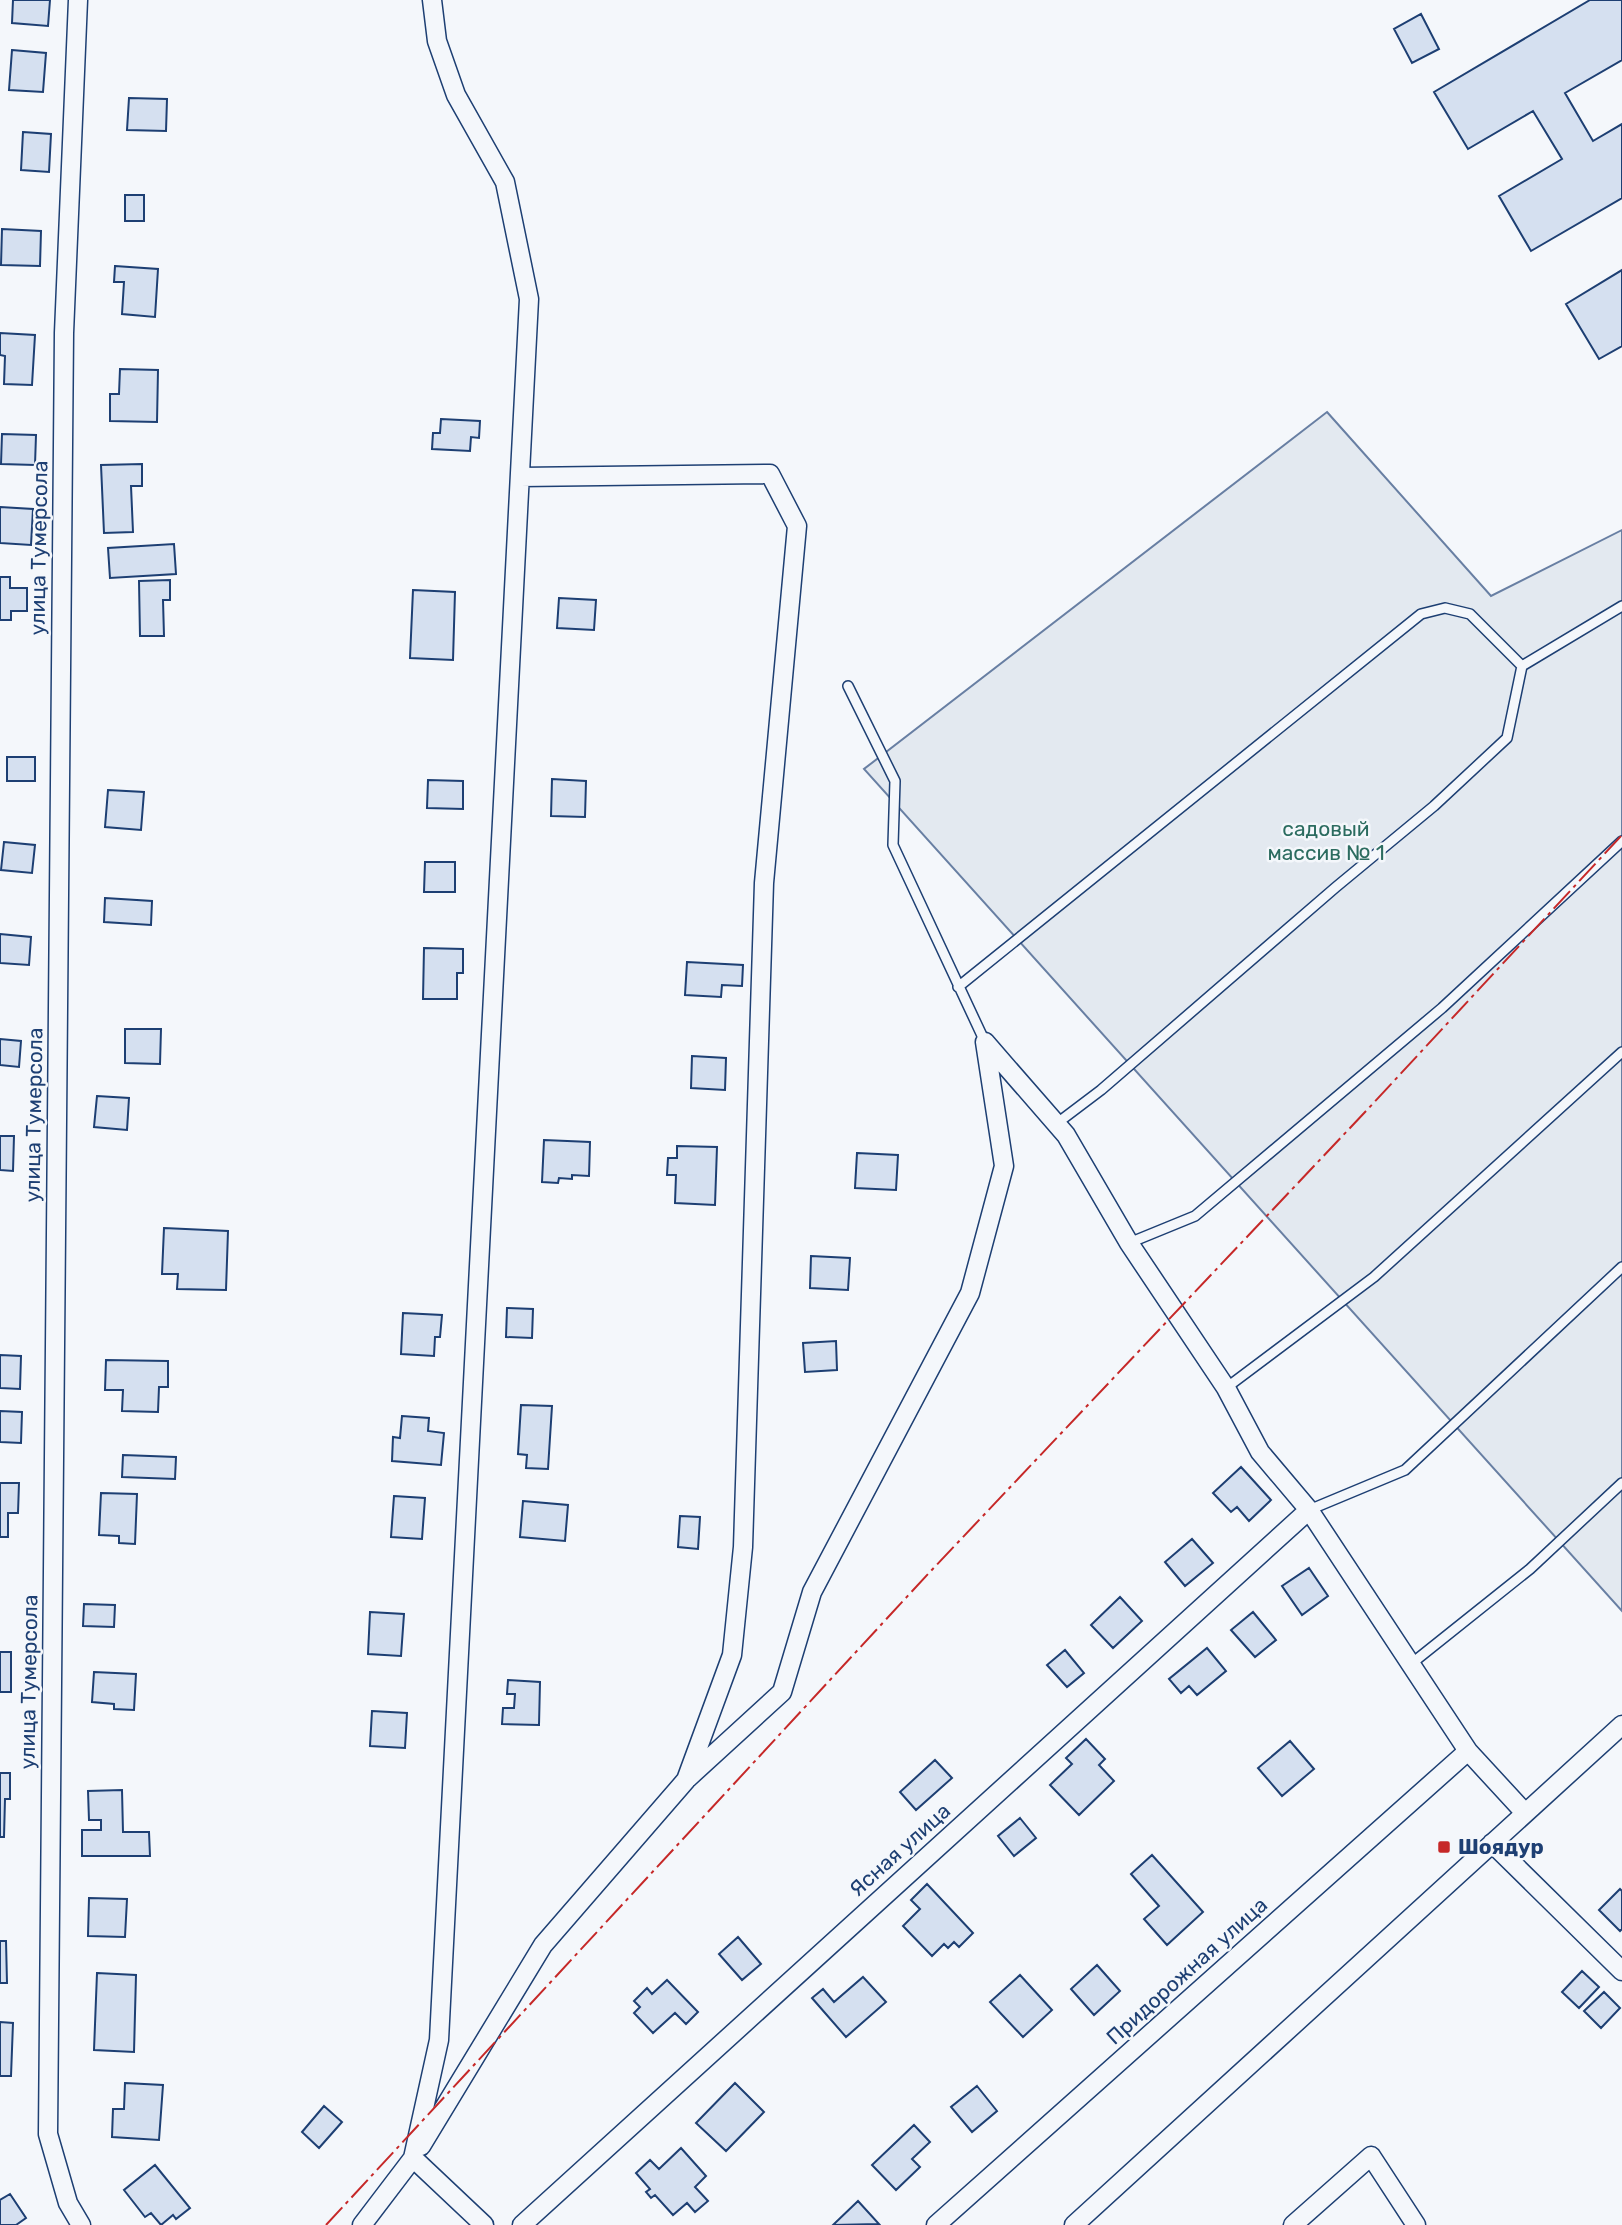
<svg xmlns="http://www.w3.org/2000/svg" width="1622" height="2225" viewBox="0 0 1622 2225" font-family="Rubik,sans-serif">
  <rect width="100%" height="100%" fill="#f4f7fb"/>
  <path fill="#e3e9f0" stroke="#687fa3" stroke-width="2" d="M 1327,412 L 1491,596 L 1622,530 L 1622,1611 L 864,769 Z"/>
  <path fill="#d5e0f0" stroke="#1d3f73" stroke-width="2" d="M 13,0 L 50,0 L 48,26 L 12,23 Z
    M 1590,0 L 1622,0 L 1622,60 L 1565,93 L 1593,141 L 1622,124 L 1622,198 L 1531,251 L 1499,196 L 1562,159 L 1533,111 L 1468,149 L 1434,92 Z
    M 1421,14 L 1439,49 L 1412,63 L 1394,29 Z
    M 12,50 L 46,53 L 43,92 L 9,90 Z
    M 129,98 L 167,99 L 166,131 L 127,130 Z
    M 23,132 L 51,134 L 49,172 L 21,170 Z
    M 125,195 L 144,195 L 144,221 L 125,221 Z
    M 2,229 L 41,231 L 40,266 L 1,265 Z
    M 115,266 L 158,269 L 155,317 L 122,314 L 124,282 L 114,282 Z
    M 1622,270 L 1622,346 L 1599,359 L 1566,304 Z
    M 0,333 L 35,335 L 32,385 L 4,384 L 5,356 L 0,355 Z
    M 120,369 L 158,370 L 157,422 L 110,421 L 110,394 L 119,394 Z
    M 441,419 L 480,421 L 479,438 L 471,437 L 470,451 L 432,449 L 433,433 L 440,433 Z
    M 2,434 L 36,435 L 35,465 L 1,464 Z
    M 142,464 L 142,486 L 131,486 L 133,532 L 104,533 L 101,465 Z
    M 0,507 L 33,509 L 31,545 L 0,543 Z
    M 174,544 L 176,574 L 110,578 L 108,548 Z
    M 0,577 L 10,577 L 10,588 L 27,588 L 27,611 L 11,611 L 11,620 L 0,620 Z
    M 170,580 L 170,600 L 163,600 L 164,636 L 140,636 L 139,581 Z
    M 413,590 L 455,592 L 453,660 L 410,658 Z
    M 559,598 L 596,600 L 594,630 L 557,628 Z
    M 7,757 L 35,757 L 35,781 L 7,781 Z
    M 552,779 L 586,781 L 585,817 L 551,816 Z
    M 428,780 L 463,781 L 463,809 L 427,808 Z
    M 108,790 L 144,792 L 141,830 L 105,827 Z
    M 4,842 L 35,845 L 32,873 L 1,870 Z
    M 425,862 L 455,862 L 455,892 L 424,892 Z
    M 105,898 L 152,901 L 151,925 L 104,922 Z
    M 0,934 L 31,937 L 29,965 L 0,963 Z
    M 424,948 L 463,949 L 463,973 L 457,973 L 457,999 L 423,999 Z
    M 687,962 L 743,965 L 742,986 L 722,985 L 721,997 L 685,995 Z
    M 125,1029 L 161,1029 L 160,1064 L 125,1063 Z
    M 0,1039 L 21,1041 L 19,1067 L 0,1065 Z
    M 692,1056 L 726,1058 L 725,1090 L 691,1088 Z
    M 97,1096 L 129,1098 L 127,1130 L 94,1127 Z
    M 0,1136 L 14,1136 L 13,1171 L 0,1170 Z
    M 544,1140 L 590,1142 L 589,1176 L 572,1175 L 572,1179 L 559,1178 L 558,1183 L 542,1182 Z
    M 677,1146 L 717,1147 L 715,1205 L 675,1203 L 676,1175 L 667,1175 L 668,1158 L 677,1158 Z
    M 857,1153 L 898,1155 L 896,1190 L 855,1188 Z
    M 164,1228 L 228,1231 L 226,1290 L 177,1289 L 178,1274 L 162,1274 Z
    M 811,1256 L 850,1258 L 848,1290 L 810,1288 Z
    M 507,1308 L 533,1309 L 532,1338 L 506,1337 Z
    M 403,1313 L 442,1315 L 440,1337 L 435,1337 L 434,1356 L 401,1354 Z
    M 836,1341 L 837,1370 L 805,1372 L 803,1343 Z
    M 0,1355 L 21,1356 L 20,1389 L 0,1388 Z
    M 106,1360 L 168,1361 L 168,1387 L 159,1387 L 158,1412 L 122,1411 L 123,1390 L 105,1390 Z
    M 521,1405 L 552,1406 L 548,1469 L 526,1468 L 527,1455 L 518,1454 Z
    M 0,1411 L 22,1412 L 21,1443 L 0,1442 Z
    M 402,1416 L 429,1418 L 428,1431 L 444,1433 L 441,1465 L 392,1461 L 393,1437 L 400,1438 Z
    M 123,1455 L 176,1457 L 175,1479 L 122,1477 Z
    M 1241,1467 L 1271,1500 L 1249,1521 L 1237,1507 L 1231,1512 L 1213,1493 Z
    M 0,1483 L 19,1483 L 18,1513 L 8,1513 L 8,1537 L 0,1537 Z
    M 101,1493 L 137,1494 L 135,1544 L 119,1543 L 119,1536 L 99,1535 Z
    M 394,1496 L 425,1498 L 422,1539 L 391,1537 Z
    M 523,1501 L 568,1505 L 565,1541 L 520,1537 Z
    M 680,1516 L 700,1517 L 698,1549 L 678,1547 Z
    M 1192,1539 L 1213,1563 L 1185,1586 L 1165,1562 Z
    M 1309,1568 L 1328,1596 L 1302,1615 L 1282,1586 Z
    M 1120,1597 L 1142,1621 L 1113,1648 L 1091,1625 Z
    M 84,1604 L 115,1605 L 114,1627 L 83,1626 Z
    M 370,1612 L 404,1614 L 401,1656 L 368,1654 Z
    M 1253,1612 L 1276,1640 L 1255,1657 L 1231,1630 Z
    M 1207,1648 L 1226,1671 L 1197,1695 L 1189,1686 L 1181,1693 L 1169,1679 Z
    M 1065,1650 L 1084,1673 L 1067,1687 L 1047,1665 Z
    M 0,1652 L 11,1652 L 11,1692 L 0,1692 Z
    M 94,1672 L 136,1674 L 134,1710 L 114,1709 L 114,1704 L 92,1702 Z
    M 508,1680 L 540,1682 L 539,1725 L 502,1724 L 503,1708 L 514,1708 L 515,1694 L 507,1694 Z
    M 372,1711 L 407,1713 L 405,1748 L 370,1746 Z
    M 1086,1739 L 1105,1759 L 1099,1765 L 1114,1781 L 1079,1815 L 1050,1785 L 1072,1764 L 1066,1758 Z
    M 1290,1741 L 1314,1769 L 1282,1796 L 1258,1768 Z
    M 935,1760 L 952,1778 L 916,1810 L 900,1792 Z
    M 0,1773 L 10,1773 L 10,1799 L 5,1799 L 4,1837 L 0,1837 Z
    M 122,1790 L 123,1832 L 149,1832 L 150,1856 L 82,1856 L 82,1830 L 101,1830 L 101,1820 L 89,1820 L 88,1791 Z
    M 1020,1818 L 1036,1838 L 1014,1856 L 998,1836 Z
    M 1152,1855 L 1203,1912 L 1167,1945 L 1144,1919 L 1159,1906 L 1131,1874 Z
    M 927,1884 L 973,1933 L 959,1947 L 954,1942 L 948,1948 L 944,1944 L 932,1956 L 903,1926 L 920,1909 L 911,1900 Z
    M 1620,1889 L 1622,1891 L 1622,1929 L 1620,1931 L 1599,1910 Z
    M 89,1898 L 127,1899 L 125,1937 L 88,1936 Z
    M 738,1937 L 761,1964 L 742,1980 L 719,1954 Z
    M 0,1941 L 6,1941 L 7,1983 L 0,1983 Z
    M 1097,1965 L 1120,1991 L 1094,2015 L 1071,1989 Z
    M 1582,1971 L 1599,1987 L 1579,2008 L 1562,1992 Z
    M 97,1973 L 136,1975 L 134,2052 L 94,2050 Z
    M 1020,1975 L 1052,2010 L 1023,2037 L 990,2002 Z
    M 863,1977 L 886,2002 L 846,2037 L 812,1998 L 823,1989 L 834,2002 Z
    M 667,1980 L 698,2012 L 686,2024 L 675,2013 L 653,2033 L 634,2013 L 640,2007 L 634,2001 L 647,1988 L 652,1994 Z
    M 1604,1992 L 1620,2008 L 1601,2028 L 1584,2011 Z
    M 0,2022 L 13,2023 L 11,2076 L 0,2076 Z
    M 125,2083 L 163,2085 L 159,2140 L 112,2137 L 113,2109 L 124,2109 Z
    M 735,2083 L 764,2112 L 726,2151 L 696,2123 Z
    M 977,2086 L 997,2111 L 972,2132 L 951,2107 Z
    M 324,2106 L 342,2122 L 319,2148 L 302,2132 Z
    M 914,2125 L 930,2142 L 912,2159 L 920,2167 L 896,2190 L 872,2165 Z
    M 681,2148 L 706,2176 L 695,2187 L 708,2201 L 695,2212 L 687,2203 L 673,2215 L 655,2195 L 651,2198 L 646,2192 L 650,2189 L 636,2173 L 650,2160 L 659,2169 Z
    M 155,2165 L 190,2208 L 176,2219 L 173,2215 L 161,2225 L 151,2213 L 145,2217 L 124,2190 Z
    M 10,2194 L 26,2218 L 16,2225 L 0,2225 L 0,2200 Z
    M 858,2201 L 879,2224 L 833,2225 Z"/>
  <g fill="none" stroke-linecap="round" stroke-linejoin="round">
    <defs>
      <path id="lane" d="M 1522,666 L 1622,606
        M 848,686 L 895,781 L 893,845 L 985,1042
        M 958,987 L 1421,614 L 1445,608 L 1470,614 L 1522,666 L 1507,738 L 1434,806 L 1336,887 L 1101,1090 L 1056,1124
        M 1129,1243 L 1195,1216 L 1442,1008 L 1622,841
        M 1226,1388 L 1374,1277 L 1622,1052
        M 1309,1510 L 1405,1470 L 1622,1267
        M 1411,1664 L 1530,1569 L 1622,1483"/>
      <path id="street" d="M 78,0 L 64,333 L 48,2134 L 68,2203 L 81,2225
        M 688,1778 L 782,1692 L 812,1592 L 970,1293 L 1004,1166 L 985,1042 L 1066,1135 L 1129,1243 L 1226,1388 L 1260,1452 L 1309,1510 L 1468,1751 L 1525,1813
        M 1492,1843 L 1622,1971
        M 421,2146 L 543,1945 L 686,1780 L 732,1655 L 743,1547 L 764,883 L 797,526 L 770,474 L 520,477
        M 413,2158 L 439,2040 L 529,299 L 505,182 L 456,95 L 437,41 L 432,0
        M 362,2225 L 413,2158 L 484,2225
        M 522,2225 L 1309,1510
        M 936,2225 L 1468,1751
        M 1074,2225 L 1622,1725
        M 1293,2225 L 1371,2156 L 1416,2225"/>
    </defs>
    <use href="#lane" stroke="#1d3f73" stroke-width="12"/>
    <use href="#street" stroke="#1d3f73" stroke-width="21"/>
    <use href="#lane" stroke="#f4f7fb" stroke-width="9"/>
    <use href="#street" stroke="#f4f7fb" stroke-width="18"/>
    <path stroke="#c62828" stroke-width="2" stroke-dasharray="24 5 3.5 5" stroke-linecap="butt" d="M 326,2225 L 928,1574 L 1367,1110 L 1622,835"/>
  </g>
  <rect fill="#c62828" stroke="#f4f7fb" stroke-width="2.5" x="1437" y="1840" width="14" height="14" rx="3.5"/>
  <g text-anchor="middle" stroke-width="5" stroke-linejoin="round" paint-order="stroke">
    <g font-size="21" fill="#1d3f73" stroke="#f4f7fb">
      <text transform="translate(39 548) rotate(-89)" y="7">улица Тумерсола</text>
      <text transform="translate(34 1115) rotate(-89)" y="7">улица Тумерсола</text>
      <text transform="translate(29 1682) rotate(-89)" y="7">улица Тумерсола</text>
      <text transform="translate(900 1850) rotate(-42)" y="7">Ясная улица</text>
      <text transform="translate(1187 1971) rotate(-42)" y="7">Придорожная улица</text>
    </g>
    <g font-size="21" fill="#2c6c60" stroke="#f4f7fb">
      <text x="1326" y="836">садовый<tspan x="1326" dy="24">массив № 1</tspan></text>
    </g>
    <g font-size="21" font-weight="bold" fill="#1d3f73" stroke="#f4f7fb" text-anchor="start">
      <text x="1458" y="1854">Шоядур</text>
    </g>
  </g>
</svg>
